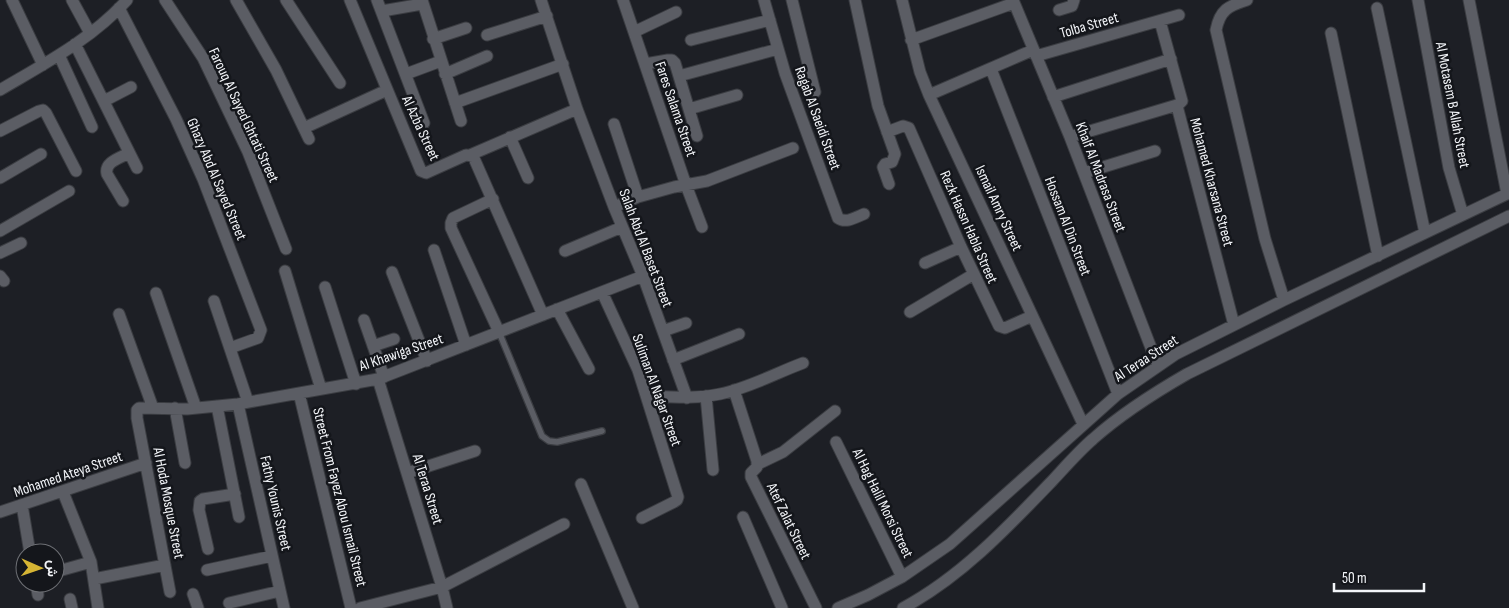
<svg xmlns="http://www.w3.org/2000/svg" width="1509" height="608" viewBox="0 0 1509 608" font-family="'Sofia Sans Condensed',Vazirmatn,sans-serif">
  <rect width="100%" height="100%" fill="#1d1f25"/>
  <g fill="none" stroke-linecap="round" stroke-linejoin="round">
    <defs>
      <path id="lane" d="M 499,332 L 542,436 L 549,441 L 557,442 L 602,431"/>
      <path id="street" d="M 12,0 L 43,65
        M 72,0 L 90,33
        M 165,0 L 203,58 L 248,152 L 286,249
        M 236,0 L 276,70 L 309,139
        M 286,0 L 340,83
        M 350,0 L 421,171 L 426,173 L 466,155 L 473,156 L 543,315
        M 377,0 L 424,123
        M 422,0 L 461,121
        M 541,0 L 577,109 L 614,207 L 643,276 L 687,398
        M 623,0 L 686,185 L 702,227
        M 764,0 L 785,73 L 838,218 C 846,224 856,217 864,214
        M 792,0 L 815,92
        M 855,0 L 878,106 L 895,154 L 892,162 L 885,164 L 883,167 L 889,184
        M 902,0 L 920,72 L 929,95 L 1083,424
        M 1013,0 L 1070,137 L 1158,366
        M 1247,0 C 1228,6 1220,10 1216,30 L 1265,239 L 1284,300
        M 1418,0 L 1449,168 L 1463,215
        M 1469,0 L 1507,194
        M 119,8 L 176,119 L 203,179 L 261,330 L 258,338 L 230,348
        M 1377,8 L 1425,233
        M 1059,10 L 1072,6 L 1074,0
        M 382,11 L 422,4
        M 1160,21 L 1182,101 L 1177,106 L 1234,325
        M 634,32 L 676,12
        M 1331,33 L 1378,256
        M 487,35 L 547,16
        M 433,39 L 466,28
        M 691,40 L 770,20
        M 911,40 L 1014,3
        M 75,44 L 137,168
        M 59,55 L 92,127
        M 1036,56 L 1179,15
        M 645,64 L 668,60 L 672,60 L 675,63 L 697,136
        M 991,69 L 1118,394
        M 406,74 L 441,61
        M 445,74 L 487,56
        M 679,76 L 778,49
        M 0,90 C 44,64 92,39 127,0
        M 929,95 L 1033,50
        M 1053,97 L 1171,59
        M 104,101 L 131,87
        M 455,103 L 563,64
        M 689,109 L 737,95
        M 614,124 L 638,197
        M 304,128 L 387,90
        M 0,131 L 39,111 L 43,110 L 46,113 L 76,171
        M 887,132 L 903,126 L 909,128 L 961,247 L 999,326 L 1005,328 L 1032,316
        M 510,137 L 528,178
        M 1070,137 L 1177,105
        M 470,155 L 577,109
        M 1084,173 L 1155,151
        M 0,178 L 41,154
        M 493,199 L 453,218 L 451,223 L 451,228 L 499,332
        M 123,201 L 107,174 C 104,162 120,158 129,153
        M 614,207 L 638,197 L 674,187 L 707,181 L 793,148
        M 0,231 L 69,191
        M 434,250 L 466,345
        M 565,251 L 622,227
        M 0,253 L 21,243
        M 925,263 L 961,247
        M 285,271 L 321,389
        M 392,272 L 427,361
        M 0,276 L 4,281
        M 325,287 L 356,384
        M 602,292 L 638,370 L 678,497 L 677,500 L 674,502 L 642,518
        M 156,293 L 196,408
        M 214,301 L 248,402
        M 557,309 L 589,369
        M 910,312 L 974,274
        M 119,314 L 153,408
        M 364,320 L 384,377
        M 663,331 L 686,323
        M 373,346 L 394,339
        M 673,360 L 739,334
        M 378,379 L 442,587 L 447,608
        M 734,390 L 757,461 L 757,467 L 751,473 L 751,477 L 816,608
        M 299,393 L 351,608
        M 647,396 C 672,397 696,399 720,394 C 749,388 776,373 803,363
        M 706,396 L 713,470
        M 238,404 L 284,608
        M 217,406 L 239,517
        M 175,408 L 185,463
        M 836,442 L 902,577
        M 758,464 L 783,452 L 835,411
        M 407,473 L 475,451
        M 581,484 L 633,608
        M 63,492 L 91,562 L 98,608
        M 22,505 L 30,553
        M 0,512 L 146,463
        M 743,517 L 782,608
        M 208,549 L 199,510 L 200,501 L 203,499 L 235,494
        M 207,570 L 272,556
        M 55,572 L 91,562
        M 94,579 L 165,565
        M 36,583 L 38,595
        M 170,592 L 137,418 L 137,410 L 139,408 L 187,409 L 238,404 L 378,379 L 643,276
        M 193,594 L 198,608
        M 70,599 L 72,608
        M 229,603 L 280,591
        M 360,608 L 442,587 L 564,524
        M 838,608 L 868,595 L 902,577 L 950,544 L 1118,394 L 1176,354 L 1284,300 L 1509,193
        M 903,608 C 961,577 1008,527 1053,480 C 1066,466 1079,451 1093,439 C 1122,413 1154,393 1187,374 L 1509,216"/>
    </defs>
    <use href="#lane" stroke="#3b3d42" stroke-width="8"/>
    <use href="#street" stroke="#3b3d42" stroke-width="13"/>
    <use href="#lane" stroke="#5b5d64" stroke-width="5.5"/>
    <use href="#street" stroke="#5b5d64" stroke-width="11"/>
  </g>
  <g text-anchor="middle" stroke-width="5" stroke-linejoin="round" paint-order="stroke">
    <g font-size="15" fill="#f3f5f9" stroke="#14161b">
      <text transform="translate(1089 25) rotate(-16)" y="5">Tolba Street</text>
      <text transform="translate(1453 105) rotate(79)" y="5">Al Motasem B Allah Street</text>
      <text transform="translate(676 109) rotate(71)" y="5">Fares Salama Street</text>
      <text transform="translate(244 115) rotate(65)" y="5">Farouq Al Sayed Ghtati Street</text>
      <text transform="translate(818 118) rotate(70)" y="5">Ragab Al Saeidi Street</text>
      <text transform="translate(421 128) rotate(65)" y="5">Al Azba Street</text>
      <text transform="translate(1101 177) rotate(69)" y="5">Khalf Al Madrasa Street</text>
      <text transform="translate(217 179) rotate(67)" y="5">Ghazy Abd Al Sayed Street</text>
      <text transform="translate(1212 182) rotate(75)" y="5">Mohamed Kharsana Street</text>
      <text transform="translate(999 208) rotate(65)" y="5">Ismail Amry Street</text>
      <text transform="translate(1068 226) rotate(69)" y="5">Hossam Al Din Street</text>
      <text transform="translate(969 227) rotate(66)" y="5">Rezk Hassn Habla Street</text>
      <text transform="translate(646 248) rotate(69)" y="5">Salah Abd Al Baset Street</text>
      <text transform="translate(401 352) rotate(-19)" y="5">Al Khawiga Street</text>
      <text transform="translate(1146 358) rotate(-33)" y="5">Al Teraa Street</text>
      <text transform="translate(657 390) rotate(70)" y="5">Suliman Al Nagar Street</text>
      <text transform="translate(68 474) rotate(-19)" y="5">Mohamed Ateya Street</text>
      <text transform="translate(428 489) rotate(73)" y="5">Al Teraa Street</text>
      <text transform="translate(340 497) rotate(76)" y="5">Street From Fayez Abou Ismail Street</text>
      <text transform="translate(169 503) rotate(79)" y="5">Al Hoda Mosque Street</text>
      <text transform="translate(276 503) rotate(77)" y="5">Fathy Younis Street</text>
      <text transform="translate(883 503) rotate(64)" y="5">Al Hag Halil Morsi Street</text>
      <text transform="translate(789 521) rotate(64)" y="5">Atef Zalat Street</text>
    </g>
  </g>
  <g transform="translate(40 568) rotate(92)"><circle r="24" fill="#14161b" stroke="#6d6f74"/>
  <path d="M0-4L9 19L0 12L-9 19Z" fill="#d6b534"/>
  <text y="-8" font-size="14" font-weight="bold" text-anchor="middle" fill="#f3f5f9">ش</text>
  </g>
  <path d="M1334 583v8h90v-8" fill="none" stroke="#f3f5f9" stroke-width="2.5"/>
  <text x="1342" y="583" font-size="15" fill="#f3f5f9" stroke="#14161b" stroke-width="4" paint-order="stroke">50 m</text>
</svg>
